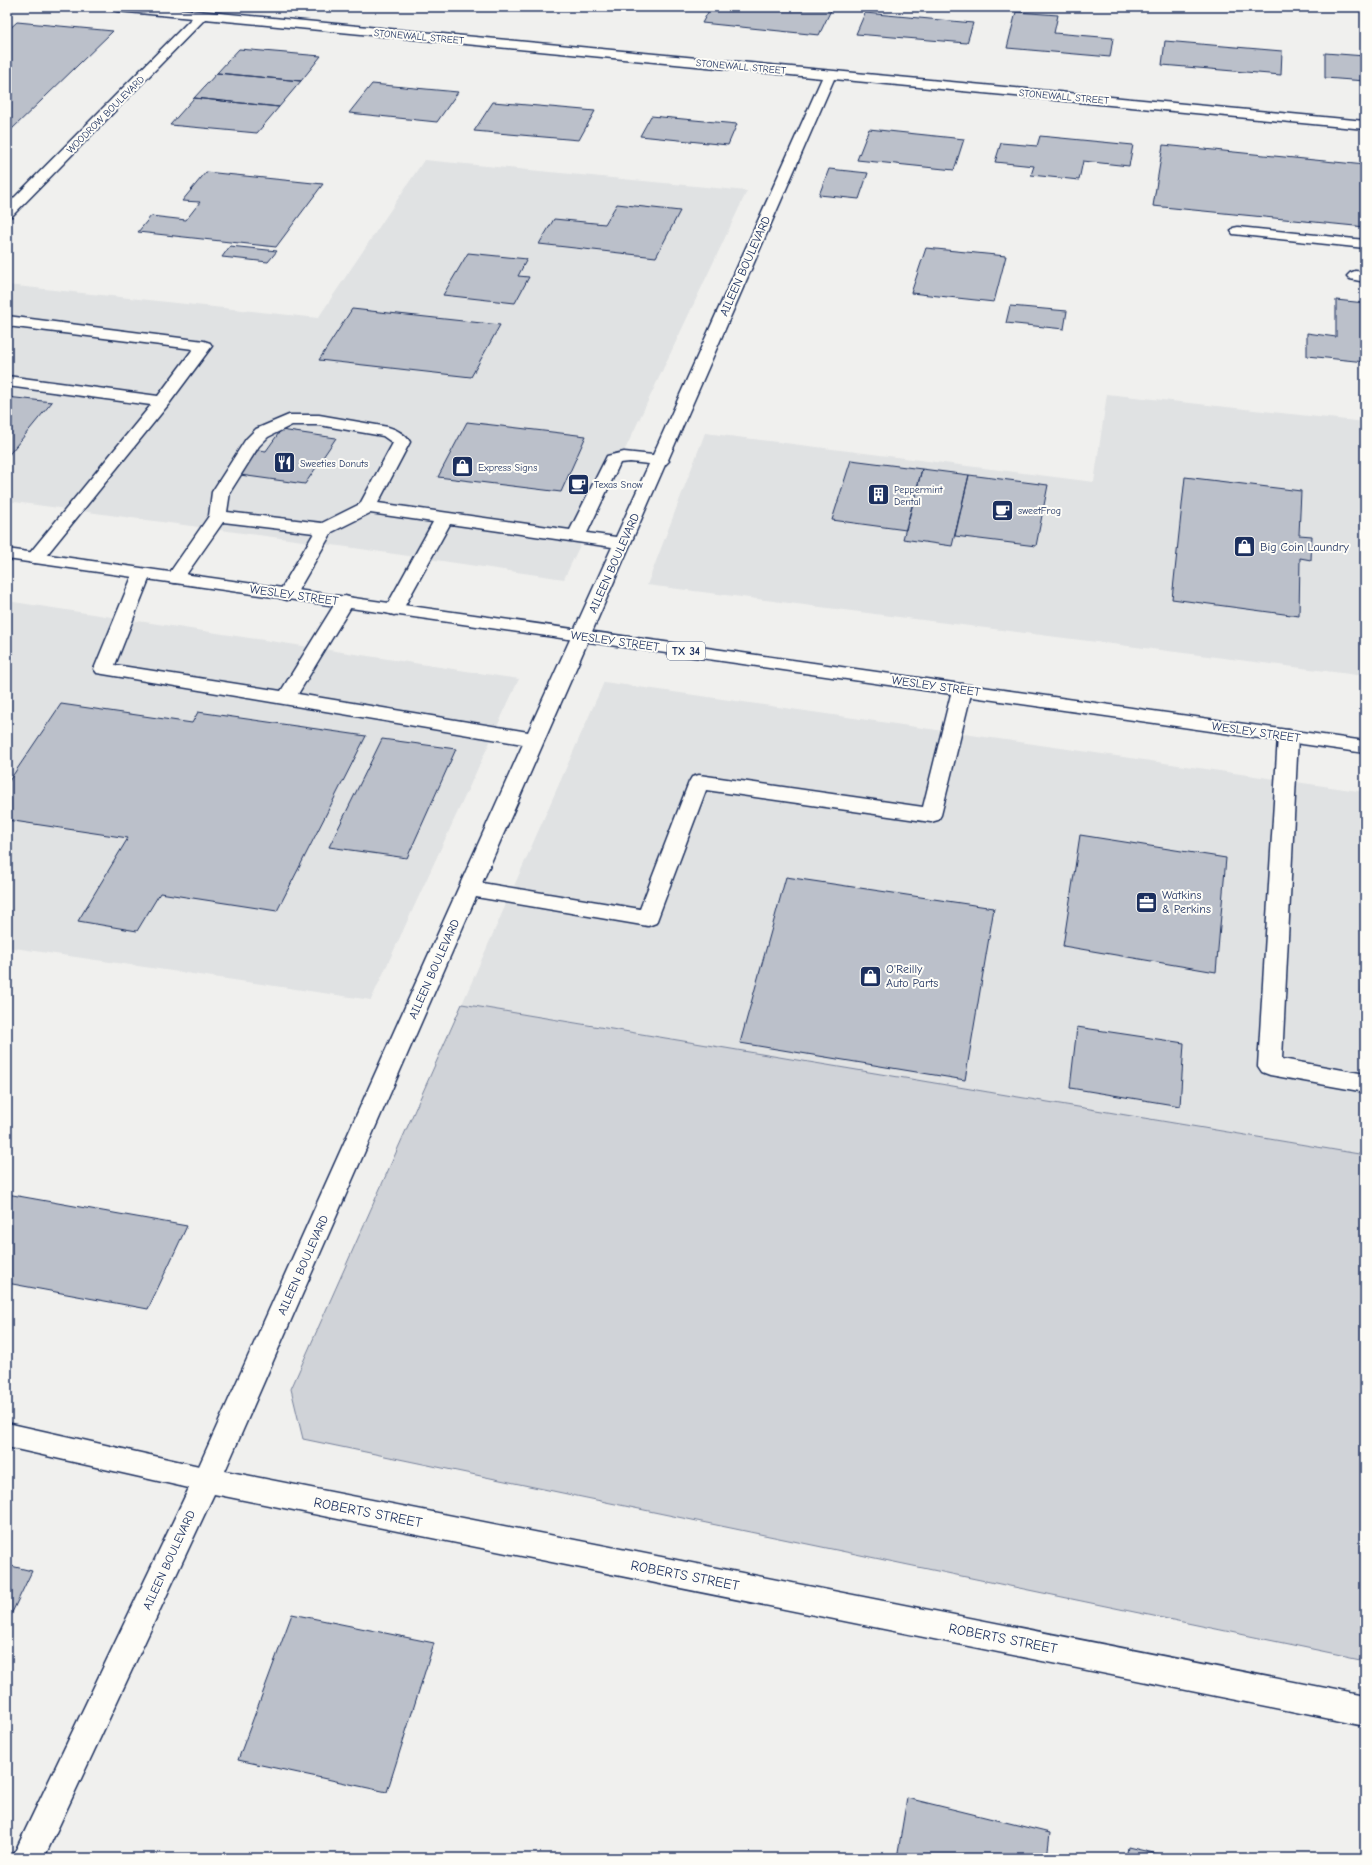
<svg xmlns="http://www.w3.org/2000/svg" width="1372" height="1865" viewBox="0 0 1372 1865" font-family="'Comic Neue',sans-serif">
  <rect width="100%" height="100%" fill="#f0f0ee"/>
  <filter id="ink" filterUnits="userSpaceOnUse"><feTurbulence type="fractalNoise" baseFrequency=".025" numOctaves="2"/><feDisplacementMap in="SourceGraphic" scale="8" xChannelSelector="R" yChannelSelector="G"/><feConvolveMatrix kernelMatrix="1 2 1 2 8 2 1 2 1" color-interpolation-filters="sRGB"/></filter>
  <g filter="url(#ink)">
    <path fill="#e0e2e3" d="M 424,160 L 747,191 L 564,579 L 354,548 L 7,501 L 7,285 L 318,318 Z
      M 1107,394 L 1365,422 L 1365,676 L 647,585 L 705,433 L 1094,482 Z
      M 7,601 L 519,679 L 371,1000 L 7,947 Z
      M 604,682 L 1365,792 L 1365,1155 L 462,1004 Z"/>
    <path fill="#d0d3d8" stroke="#76819b" d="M 462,1004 L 1365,1155 L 1365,1660 L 303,1439 L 291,1389 Z"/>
    <path fill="#bbc0ca" stroke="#1b2f5e" d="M 575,7 L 618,7 L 616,11 Z
      M 711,7 L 816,7 L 832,8 L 819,35 L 702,23 Z
      M 1016,12 L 1058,15 L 1054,33 L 1113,38 L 1110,57 L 1007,48 Z
      M 865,13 L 973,23 L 967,43 L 856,34 Z
      M 17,22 L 113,31 L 10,131 L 7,131 L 7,31 Z
      M 1165,41 L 1282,51 L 1281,75 L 1162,65 Z
      M 239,49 L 321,56 L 301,81 L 217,73 Z
      M 1325,53 L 1365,56 L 1365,81 L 1325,78 Z
      M 217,73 L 301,81 L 279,107 L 194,98 Z
      M 372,84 L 458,92 L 437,122 L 349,113 Z
      M 194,98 L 279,107 L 257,133 L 170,125 Z
      M 493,102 L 595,111 L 579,140 L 474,131 Z
      M 651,116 L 737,124 L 728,145 L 640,136 Z
      M 869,129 L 964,139 L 954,170 L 857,160 Z
      M 1040,136 L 1133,145 L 1129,166 L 1083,161 L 1079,180 L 1031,175 L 1034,166 L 995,162 L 1001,143 L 1037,146 Z
      M 1163,145 L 1365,165 L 1365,227 L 1153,206 Z
      M 829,169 L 868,173 L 859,199 L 819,195 Z
      M 206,172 L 323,184 L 276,247 L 138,232 L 151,216 L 186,220 L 200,202 L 182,201 Z
      M 617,204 L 680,211 L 656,257 L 539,244 L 554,219 L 605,224 Z
      M 230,246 L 277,251 L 268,262 L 222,257 Z
      M 926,248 L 1006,256 L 994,302 L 911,293 Z
      M 468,253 L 527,259 L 518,276 L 529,277 L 515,303 L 443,295 Z
      M 1336,300 L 1365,303 L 1365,362 L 1307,356 L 1307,333 L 1336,337 Z
      M 1010,306 L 1067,311 L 1064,329 L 1006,323 Z
      M 352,309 L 500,325 L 471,377 L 319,360 Z
      M 7,397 L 52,402 L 7,457 Z
      M 467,422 L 586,436 L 561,492 L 438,477 Z
      M 281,430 L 336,438 L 305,484 L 240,475 L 258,450 L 266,451 Z
      M 851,460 L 922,469 L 906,530 L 832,520 Z
      M 922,469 L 969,475 L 952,546 L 903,539 Z
      M 969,475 L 1048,485 L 1036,546 L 955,536 Z
      M 1185,477 L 1301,491 L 1299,535 L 1312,536 L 1311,560 L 1300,558 L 1299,616 L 1172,599 Z
      M 61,704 L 192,723 L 198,712 L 366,736 L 277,911 L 160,893 L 137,931 L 78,921 L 128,838 L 7,820 L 7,784 Z
      M 382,739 L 456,749 L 407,858 L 329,847 Z
      M 1080,835 L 1226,858 L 1216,972 L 1063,946 Z
      M 1363,845 L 1365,846 L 1365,928 L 1363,928 Z
      M 786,877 L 994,908 L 965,1080 L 740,1043 Z
      M 1363,928 L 1365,928 L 1365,1003 L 1361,1003 Z
      M 1077,1027 L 1184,1043 L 1180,1106 L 1070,1088 Z
      M 7,1194 L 187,1226 L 148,1309 L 7,1283 Z
      M 7,1565 L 32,1571 L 7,1623 Z
      M 292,1614 L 434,1643 L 387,1792 L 238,1760 Z
      M 907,1798 L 1050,1833 L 1047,1858 L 897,1858 Z
      M 1128,1847 L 1175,1858 L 1126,1858 Z"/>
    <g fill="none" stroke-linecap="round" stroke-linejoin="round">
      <defs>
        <path id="minor" d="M 111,7 L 156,7 L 1365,121 L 1365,129 L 834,79 L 668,460 L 669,461 L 665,465 L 482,883 L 640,909 L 689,782 L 692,777 L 699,775 L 923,807 L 952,690 L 955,686 L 962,684 L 969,686 L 972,690 L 941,815 L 938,820 L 931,822 L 706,790 L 656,923 L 648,926 L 476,897 L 225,1471 L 1365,1696 L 1365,1726 L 214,1494 L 44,1858 L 12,1858 L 189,1488 L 7,1447 L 7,1423 L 199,1466 L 523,744 L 97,673 L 94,669 L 133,574 L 136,570 L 142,569 L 148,570 L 151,574 L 115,665 L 281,691 L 336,602 L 338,598 L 345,596 L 352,598 L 354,602 L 298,694 L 528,732 L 612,547 L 450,524 L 403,609 L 401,613 L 394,615 L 387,613 L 385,609 L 433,522 L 370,513 L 332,532 L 296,594 L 294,598 L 287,600 L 280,598 L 278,594 L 314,533 L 223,522 L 181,582 L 175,583 L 169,582 L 166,578 L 209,516 L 212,492 L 246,439 L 256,429 L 289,415 L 319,415 L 388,427 C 396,429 406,435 410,442 L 378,503 L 570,530 L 607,456 L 624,452 L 653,455 L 822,78 L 205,19 L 12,216 L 7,217 L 7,205 L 192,18 L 117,11 L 113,10 ZM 292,425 L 319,425 L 383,436 L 393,443 L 360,504 L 322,523 L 227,512 L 230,492 L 259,446 L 268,437 ZM 630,462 L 649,464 L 616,537 L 587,533 L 620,463 Z
          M 1238,227 L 1365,240 L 1365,248 L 1233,234 L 1231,231 L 1233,228 Z
          M 1355,271 L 1365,272 L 1365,282 L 1350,279 L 1347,276 L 1350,273 Z
          M 7,316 L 204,341 L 210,343 L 212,346 L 168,405 L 41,562 L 35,563 L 29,562 L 26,558 L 29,554 L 151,405 L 7,386 L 7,376 L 158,396 L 193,349 L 7,326 Z
          M 1288,730 L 1295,731 L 1298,736 L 1282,1059 L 1365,1074 L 1365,1092 L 1270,1075 L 1262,1072 L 1258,1066 L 1278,736 L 1281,731 Z"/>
        <path id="major" d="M 7,549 L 1365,741 L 1365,753 L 7,559 Z"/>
      </defs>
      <use href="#minor" stroke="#1b2f5e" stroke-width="3"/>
      <use href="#major" stroke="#1b2f5e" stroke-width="3"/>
      <use href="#minor" fill="#fdfcf7" fill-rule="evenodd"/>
      <use href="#major" fill="#fdfcf7" fill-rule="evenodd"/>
    </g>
  </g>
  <defs>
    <symbol id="restaurant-square" viewBox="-11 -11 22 22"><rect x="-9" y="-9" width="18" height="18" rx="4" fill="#1b2f5e" stroke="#fdfcf7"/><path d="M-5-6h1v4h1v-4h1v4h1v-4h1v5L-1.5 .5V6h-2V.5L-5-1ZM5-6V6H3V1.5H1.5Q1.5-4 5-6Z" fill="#fff"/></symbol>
    <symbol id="shop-square" viewBox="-11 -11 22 22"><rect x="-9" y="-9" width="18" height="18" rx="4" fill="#1b2f5e" stroke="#fdfcf7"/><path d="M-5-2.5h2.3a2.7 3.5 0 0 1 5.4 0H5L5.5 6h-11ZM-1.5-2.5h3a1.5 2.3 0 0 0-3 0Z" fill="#fff"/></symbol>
    <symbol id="cafe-square" viewBox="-11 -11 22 22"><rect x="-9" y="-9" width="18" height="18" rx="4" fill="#1b2f5e" stroke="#fdfcf7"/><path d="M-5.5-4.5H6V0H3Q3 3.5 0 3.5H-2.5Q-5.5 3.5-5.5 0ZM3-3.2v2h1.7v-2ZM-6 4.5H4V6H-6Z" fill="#fff"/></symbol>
    <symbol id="building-square" viewBox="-11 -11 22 22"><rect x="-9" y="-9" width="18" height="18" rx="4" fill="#1b2f5e" stroke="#fdfcf7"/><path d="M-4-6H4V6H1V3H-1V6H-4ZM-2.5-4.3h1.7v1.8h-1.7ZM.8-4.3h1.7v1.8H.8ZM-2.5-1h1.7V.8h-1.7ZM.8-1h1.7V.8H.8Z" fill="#fff"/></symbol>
    <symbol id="office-square" viewBox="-11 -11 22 22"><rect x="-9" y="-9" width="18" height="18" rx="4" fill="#1b2f5e" stroke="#fdfcf7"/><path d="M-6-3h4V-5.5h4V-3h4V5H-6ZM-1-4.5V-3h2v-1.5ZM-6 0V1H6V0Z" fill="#fff"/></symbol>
  </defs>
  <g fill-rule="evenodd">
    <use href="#restaurant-square" x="272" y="450" width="25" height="25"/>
    <use href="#shop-square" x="450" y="454" width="25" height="25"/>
    <use href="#cafe-square" x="566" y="472" width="25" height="25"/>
    <use href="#building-square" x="866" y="482" width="25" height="25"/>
    <use href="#cafe-square" x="990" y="498" width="25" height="25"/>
    <use href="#shop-square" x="1232" y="534" width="25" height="25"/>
    <use href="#office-square" x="1134" y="890" width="25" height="25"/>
    <use href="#shop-square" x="858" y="964" width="25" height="25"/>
  </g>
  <g text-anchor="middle" stroke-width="4" stroke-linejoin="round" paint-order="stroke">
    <g font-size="10" fill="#1b2f5e" stroke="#fdfcf7">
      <text transform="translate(419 36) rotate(5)" y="4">STONEWALL STREET</text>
      <text transform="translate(741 66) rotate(5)" y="4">STONEWALL STREET</text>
      <text transform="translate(1064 96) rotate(5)" y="4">STONEWALL STREET</text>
      <text transform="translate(105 114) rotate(-45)" y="4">WOODROW BOULEVARD</text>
    </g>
    <g font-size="10" fill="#1b2f5e" stroke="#fdfcf7" text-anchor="start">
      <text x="300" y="467">Sweeties Donuts</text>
      <text x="478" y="471">Express Signs</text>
      <text x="594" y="488">Texas Snow</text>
      <text x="894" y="493">Peppermint<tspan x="894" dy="12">Dental</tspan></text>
      <text x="1018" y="514">sweetFrog</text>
    </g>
    <rect fill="#fdfcf7" stroke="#5f6c8c" stroke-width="1" x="667" y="642" width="38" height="18" rx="3"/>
    <g font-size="11" font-weight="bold" fill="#1b2f5e">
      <text x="686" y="655">TX 34</text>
    </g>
    <g font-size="12" fill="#1b2f5e" stroke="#fdfcf7">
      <text transform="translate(745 266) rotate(-66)" y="4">AILEEN BOULEVARD</text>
      <text transform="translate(614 563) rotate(-66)" y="4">AILEEN BOULEVARD</text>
      <text transform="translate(294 595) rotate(8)" y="4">WESLEY STREET</text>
      <text transform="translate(615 641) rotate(8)" y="4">WESLEY STREET</text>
      <text transform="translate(936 686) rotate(8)" y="4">WESLEY STREET</text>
      <text transform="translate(1256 732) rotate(8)" y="4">WESLEY STREET</text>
      <text transform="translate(434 969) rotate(-66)" y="4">AILEEN BOULEVARD</text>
      <text transform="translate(303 1265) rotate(-66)" y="4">AILEEN BOULEVARD</text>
      <text transform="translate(169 1560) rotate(-65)" y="4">AILEEN BOULEVARD</text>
    </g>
    <g font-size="12" fill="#1b2f5e" stroke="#fdfcf7" text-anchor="start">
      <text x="1260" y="551">Big Coin Laundry</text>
      <text x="1162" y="899">Watkins<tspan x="1162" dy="14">&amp; Perkins</tspan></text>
      <text x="886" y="973">O'Reilly<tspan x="886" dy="14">Auto Parts</tspan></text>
    </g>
    <g font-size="14" fill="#1b2f5e" stroke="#fdfcf7">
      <text transform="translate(368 1512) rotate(11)" y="5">ROBERTS STREET</text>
      <text transform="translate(685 1575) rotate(11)" y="5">ROBERTS STREET</text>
      <text transform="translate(1003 1638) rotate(11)" y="5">ROBERTS STREET</text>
    </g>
  </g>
  <rect width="1372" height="1865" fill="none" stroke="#fdfcf7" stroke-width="24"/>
  <rect x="12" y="12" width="1348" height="1841" fill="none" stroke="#1b2f5e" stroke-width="1.5" filter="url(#ink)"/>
</svg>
